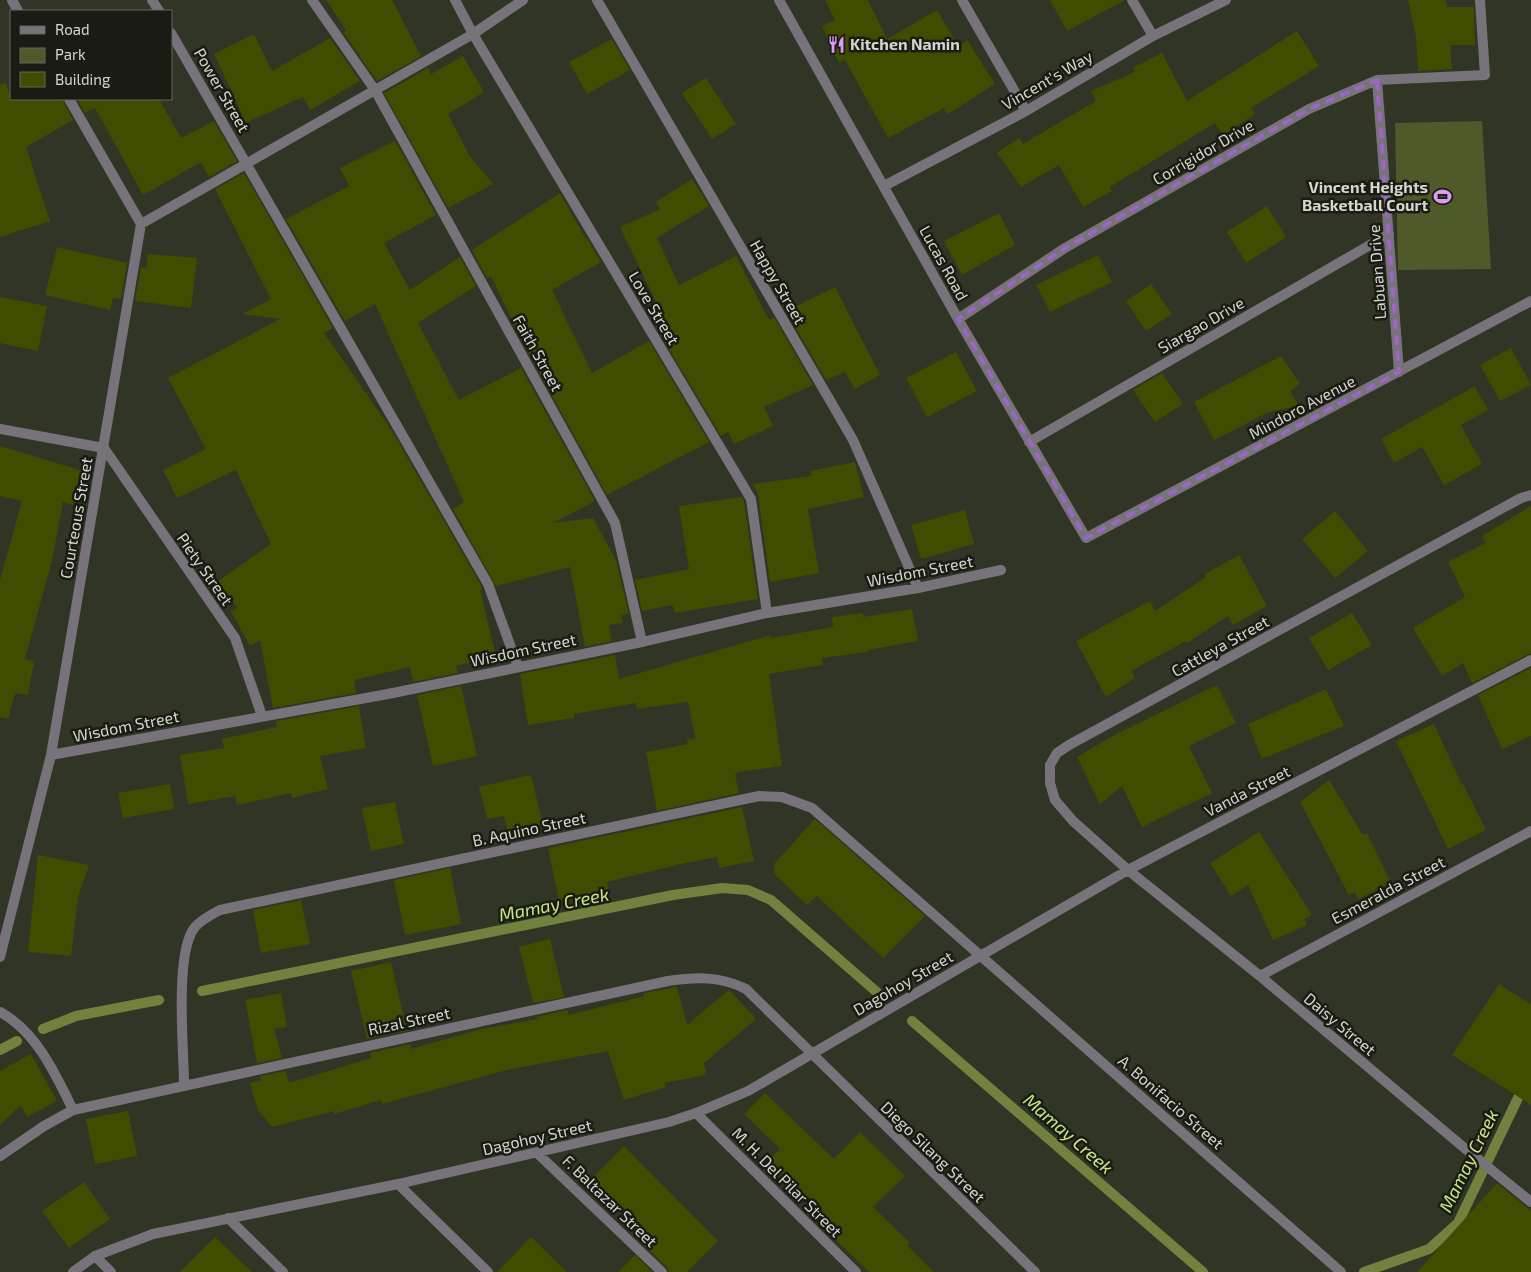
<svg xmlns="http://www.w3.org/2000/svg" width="1531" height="1272" viewBox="0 0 1531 1272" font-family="'Exo 2',sans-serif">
  <rect width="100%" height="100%" fill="#313525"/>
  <path fill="#4f592a" d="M 1482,121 L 1491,269 L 1398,270 L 1395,123 Z"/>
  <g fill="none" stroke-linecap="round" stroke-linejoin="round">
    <path stroke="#73813e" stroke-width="10" d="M 202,991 L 673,895 L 722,888 L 748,890 L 771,900 L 879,994
      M 912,1021 L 1203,1272
      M 43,1029 L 76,1016 L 159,1000
      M 0,1050 L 17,1041
      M 1364,1272 L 1429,1249 L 1458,1223 L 1531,1071"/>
  </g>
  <path fill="#404c00" d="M 326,0 L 392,0 L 421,56 L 377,81 L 343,32 L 346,30 Z
    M 825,0 L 868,0 L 887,39 L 937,10 L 958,46 L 967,40 L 995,84 L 948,114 L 944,108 L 888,138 L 845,60 L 839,63 L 822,26 L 835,20 Z
    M 1050,0 L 1125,0 L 1067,31 Z
    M 1408,0 L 1445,0 L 1447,7 L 1474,7 L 1475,45 L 1450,45 L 1452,69 L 1418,71 L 1416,37 Z
    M 1297,31 L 1319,66 L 1251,108 L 1255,114 L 1223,135 L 1215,123 L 1110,187 L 1112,191 L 1083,207 L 1059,165 L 1021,187 L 997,153 L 1019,138 L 1023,144 L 1096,101 L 1091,91 L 1135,72 L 1133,68 L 1162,53 L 1187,101 Z
    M 254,34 L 272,71 L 330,38 L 360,81 L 310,110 L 303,97 L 246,123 L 214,54 Z
    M 612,39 L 630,70 L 587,94 L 569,62 Z
    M 463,56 L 484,92 L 448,114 L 469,155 L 493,184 L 448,208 L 384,93 L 428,68 L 431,74 Z
    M 706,78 L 736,124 L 712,139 L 682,93 Z
    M 6,83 L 11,99 L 62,99 L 73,120 L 26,147 L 50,221 L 0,237 L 0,84 Z
    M 77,99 L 159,99 L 181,138 L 214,121 L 237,161 L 209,177 L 201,162 L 143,195 L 95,108 L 85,113 Z
    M 395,141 L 436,215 L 384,243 L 410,290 L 460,257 L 476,286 L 418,323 L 459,400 L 521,368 L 595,501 L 553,523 L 593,518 L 616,560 L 629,614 L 621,615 L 623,623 L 609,625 L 612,641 L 585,647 L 570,567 L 496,586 L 453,509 L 464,502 L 375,304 L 345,321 L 286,219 L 349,186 L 340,168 Z
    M 244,173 L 333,328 L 324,333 L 391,429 L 482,587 L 482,589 L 480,590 L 496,656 L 456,666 L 458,673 L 413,682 L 410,667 L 354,680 L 356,693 L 273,708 L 260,640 L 250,646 L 231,611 L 237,608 L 218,581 L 271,544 L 236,470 L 177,498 L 163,470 L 206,449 L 168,378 L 280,319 L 242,314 L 271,299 L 215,189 Z
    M 692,179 L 709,206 L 657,238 L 679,285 L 736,256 L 769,320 L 774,317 L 813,385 L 764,407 L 773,426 L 734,444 L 728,432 L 721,436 L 660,334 L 669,329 L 620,227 L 660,209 L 656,202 Z
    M 560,193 L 586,239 L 587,238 L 601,262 L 552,290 L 592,373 L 649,341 L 709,442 L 607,495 L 523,343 L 491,276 L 487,278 L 472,250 Z
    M 1267,206 L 1286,237 L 1246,263 L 1227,232 Z
    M 999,213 L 1015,245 L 962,275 L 944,241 Z
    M 57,247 L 127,263 L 121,299 L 113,298 L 110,310 L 45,295 Z
    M 148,254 L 197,258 L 191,308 L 135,301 L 141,267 L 146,268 Z
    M 1098,255 L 1112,282 L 1050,312 L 1036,285 Z
    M 1151,284 L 1172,314 L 1146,331 L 1126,301 Z
    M 835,287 L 880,375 L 855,389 L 845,372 L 826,380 L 786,311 Z
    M 0,297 L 47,306 L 38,351 L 0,343 Z
    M 1511,348 L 1531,385 L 1500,401 L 1480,365 Z
    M 956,352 L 977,391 L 927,417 L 906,378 Z
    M 1281,356 L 1300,384 L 1290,391 L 1299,406 L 1269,412 L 1214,440 L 1194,402 Z
    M 1162,373 L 1183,404 L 1155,422 L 1133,390 Z
    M 1475,386 L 1488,410 L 1461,425 L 1482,464 L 1444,485 L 1422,447 L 1394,463 L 1381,439 Z
    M 0,446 L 83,471 L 73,505 L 63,502 L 52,561 L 25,659 L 34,661 L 28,695 L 15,693 L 8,719 L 0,717 L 0,580 L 22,501 L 0,496 Z
    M 855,462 L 864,497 L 808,509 L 819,573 L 770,582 L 758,495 L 753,484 L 811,476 L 810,471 Z
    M 742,497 L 744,501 L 758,599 L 675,613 L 673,605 L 642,611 L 635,580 L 689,569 L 679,506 Z
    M 1531,506 L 1531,653 L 1472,683 L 1463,663 L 1442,676 L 1413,628 L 1465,597 L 1448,562 L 1486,543 L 1482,536 Z
    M 965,510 L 974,544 L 921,559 L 911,525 Z
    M 1335,511 L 1368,551 L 1335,578 L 1302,539 Z
    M 1239,555 L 1267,606 L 1233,625 L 1228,616 L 1187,643 L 1186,641 L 1131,671 L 1135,678 L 1106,697 L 1076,641 L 1150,601 L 1155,611 L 1206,577 L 1205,574 Z
    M 912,609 L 918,641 L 868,650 L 868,652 L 822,658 L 823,665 L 769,674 L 782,766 L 737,772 L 738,774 L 735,774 L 739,793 L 657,811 L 646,752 L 688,744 L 687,740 L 695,738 L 688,702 L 637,709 L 636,703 L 574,714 L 574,718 L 528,725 L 520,674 L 615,655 L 619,679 L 771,635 L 771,638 L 833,627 L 832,617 L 863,613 L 863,617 Z
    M 1352,613 L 1372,645 L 1328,670 L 1309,638 Z
    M 1531,668 L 1531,736 L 1502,749 L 1478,695 Z
    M 1217,685 L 1236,723 L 1189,746 L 1212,793 L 1142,827 L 1122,786 L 1100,804 L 1077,757 L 1116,734 Z
    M 461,686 L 477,756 L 433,766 L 417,695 Z
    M 1326,689 L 1344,726 L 1262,759 L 1248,724 Z
    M 359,706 L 366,748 L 320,756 L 328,789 L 292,798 L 291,793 L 237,805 L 235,796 L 188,804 L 180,755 L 224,748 L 222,739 L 277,727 L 276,721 Z
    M 1434,724 L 1462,785 L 1463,784 L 1486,830 L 1448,849 L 1396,741 Z
    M 531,775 L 543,825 L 508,833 L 504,816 L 487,819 L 479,787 Z
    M 1329,780 L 1363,835 L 1367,833 L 1391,883 L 1358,899 L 1355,892 L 1349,895 L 1300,802 Z
    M 170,784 L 174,809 L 123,818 L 118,793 Z
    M 395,802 L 404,844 L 371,851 L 362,808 Z
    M 742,807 L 754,861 L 719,868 L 717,857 L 681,864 L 607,882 L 609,890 L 559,901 L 548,848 Z
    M 815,819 L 925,916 L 883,958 L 817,896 L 807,905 L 774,874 L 774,864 Z
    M 1259,832 L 1312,915 L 1304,919 L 1307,925 L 1273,940 L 1248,885 L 1231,896 L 1210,863 Z
    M 38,855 L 89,865 L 78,897 L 71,956 L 28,952 Z
    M 450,868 L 461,924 L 405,935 L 394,880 Z
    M 301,900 L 310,944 L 261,953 L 253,910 Z
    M 550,939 L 564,997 L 533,1003 L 519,947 Z
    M 391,962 L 407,1031 L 367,1039 L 351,971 Z
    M 1499,984 L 1531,1004 L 1531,1105 L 1452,1055 Z
    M 677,987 L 687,1025 L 729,990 L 756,1019 L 704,1063 L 706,1075 L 665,1083 L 666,1087 L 624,1100 L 608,1051 L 507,1070 L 382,1104 L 381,1100 L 334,1114 L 334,1111 L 272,1127 L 258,1110 L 250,1083 L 261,1080 L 260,1076 L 286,1071 L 289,1083 L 371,1058 L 370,1053 L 410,1044 L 411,1049 L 478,1030 L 537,1019 L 536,1017 L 567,1010 L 569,1015 L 644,996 L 644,993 Z
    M 281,993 L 287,1027 L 274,1029 L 282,1058 L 257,1063 L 245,1000 Z
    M 31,1054 L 57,1101 L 27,1117 L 21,1105 L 0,1125 L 0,1071 Z
    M 765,1093 L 834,1159 L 860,1132 L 905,1176 L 873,1207 L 910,1243 L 908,1246 L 934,1272 L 869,1272 L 822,1227 L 829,1220 L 768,1161 L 780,1149 L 744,1114 Z
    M 128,1111 L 137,1156 L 95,1164 L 86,1119 Z
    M 624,1146 L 718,1241 L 687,1272 L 669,1272 L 667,1267 L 644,1246 L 651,1239 L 645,1234 L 647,1232 L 592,1178 Z
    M 84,1182 L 110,1219 L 69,1248 L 42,1211 Z
    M 1497,1183 L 1531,1211 L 1531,1272 L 1417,1272 Z
    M 215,1237 L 252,1272 L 180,1272 Z
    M 531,1237 L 567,1272 L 497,1272 Z
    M 635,1255 L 652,1272 L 618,1272 Z"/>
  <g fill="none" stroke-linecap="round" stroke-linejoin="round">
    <path stroke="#78737a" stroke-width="10" d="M 152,0 L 159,11
      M 312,0 L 375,90 L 615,523 L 642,642
      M 455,0 L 473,34 L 751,499 L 767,613
      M 171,33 L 488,584 L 518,667
      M 104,448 L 235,638 L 262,716"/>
    <path stroke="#78737a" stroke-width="10" d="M 12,0 L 18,11
      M 597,0 L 853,440 L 918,588
      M 779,0 L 958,319 L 1086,538 L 1531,301
      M 962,0 L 1026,111
      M 1132,0 L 1153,36
      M 1377,80 L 1399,372
      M 884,186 L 1026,111 L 1153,36 L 1226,0
      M 141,224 L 473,34 L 523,0
      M 958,319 L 1065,248 L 1309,109 L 1377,80 L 1485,75 L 1480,0
      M 0,429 L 104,448
      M 1029,442 L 1389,234
      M 1531,495 L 1521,498 L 1069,745 L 1057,753 L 1050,765 L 1050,783 L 1055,800 L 1073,821 L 1128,870 L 1260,976 L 1462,1146 L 1531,1202
      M 51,755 L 388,694 L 642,642 L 767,613 L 918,588 L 1001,570
      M 0,957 L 51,755 L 141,224 L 69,99
      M 1260,976 L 1531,831
      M 0,1012 C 36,1031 56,1075 73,1110
      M 184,1085 C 184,1051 174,952 195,927 C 202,919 211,915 220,910 L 759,796 L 782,797 L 812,808 L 1341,1272
      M 696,1113 L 856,1272
      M 537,1153 L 662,1272
      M 0,1156 L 44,1126 L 73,1110 L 668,981 C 696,977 720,976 746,989 L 1035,1272
      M 398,1184 L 488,1272
      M 228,1218 L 283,1272
      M 95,1256 L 111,1272
      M 73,1272 L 95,1256 L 153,1234 L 398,1184 L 669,1122 L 696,1113 L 748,1091 L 1128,870 L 1531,660"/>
  </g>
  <path fill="none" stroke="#9a68c4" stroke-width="4" stroke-dasharray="10 6" stroke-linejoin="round" d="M 1377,80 L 1399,372 L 1086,538 L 958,319 L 1065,248 L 1309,109 Z"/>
  <defs>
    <symbol id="restaurant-bare" viewBox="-9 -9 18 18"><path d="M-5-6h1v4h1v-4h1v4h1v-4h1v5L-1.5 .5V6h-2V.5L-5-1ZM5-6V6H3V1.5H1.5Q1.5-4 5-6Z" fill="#dd99f3" stroke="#1a1c14" stroke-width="2.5" paint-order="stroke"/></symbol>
    <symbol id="stadium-bare" viewBox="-9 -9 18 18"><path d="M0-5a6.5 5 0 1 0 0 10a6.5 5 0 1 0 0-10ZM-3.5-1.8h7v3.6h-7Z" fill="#dd99f3" stroke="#1a1c14" stroke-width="2.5" paint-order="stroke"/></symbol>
  </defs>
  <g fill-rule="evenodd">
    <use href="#restaurant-bare" x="824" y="32" width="25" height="25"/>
    <use href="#stadium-bare" x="1430" y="184" width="25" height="25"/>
  </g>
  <g text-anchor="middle" stroke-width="5" stroke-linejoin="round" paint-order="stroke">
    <g font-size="16" font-weight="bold" fill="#d4d7cd" stroke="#1a1c14" text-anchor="start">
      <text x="850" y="50">Kitchen Namin</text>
      <text x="1428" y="193" text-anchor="end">Vincent Heights<tspan x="1428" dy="18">Basketball Court</tspan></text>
    </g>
    <g font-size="16" fill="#d4d7cd" stroke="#1a1c14">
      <text transform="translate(1047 80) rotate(-30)" y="6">Vincent's Way</text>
      <text transform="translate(222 90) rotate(60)" y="6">Power Street</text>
      <text transform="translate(1203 152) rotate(-30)" y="6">Corrigidor Drive</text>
      <text transform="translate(944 263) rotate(61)" y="6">Lucas Road</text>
      <text transform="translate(1377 272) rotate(-94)" y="6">Labuan Drive</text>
      <text transform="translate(778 282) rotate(60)" y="6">Happy Street</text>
      <text transform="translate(654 308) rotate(59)" y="6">Love Street</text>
      <text transform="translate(1201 325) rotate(-30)" y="6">Siargao Drive</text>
      <text transform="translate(538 353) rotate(61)" y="6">Faith Street</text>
      <text transform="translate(1302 407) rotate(-28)" y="6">Mindoro Avenue</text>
      <text transform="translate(76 518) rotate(-80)" y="6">Courteous Street</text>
      <text transform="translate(205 569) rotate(55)" y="6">Piety Street</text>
      <text transform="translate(920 571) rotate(-11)" y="6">Wisdom Street</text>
      <text transform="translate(1220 646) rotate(-29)" y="6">Cattleya Street</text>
      <text transform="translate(523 650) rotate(-12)" y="6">Wisdom Street</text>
      <text transform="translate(126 726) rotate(-11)" y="6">Wisdom Street</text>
      <text transform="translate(1247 791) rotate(-27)" y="6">Vanda Street</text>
      <text transform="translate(529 829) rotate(-12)" y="6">B. Aquino Street</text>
      <text transform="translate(1388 890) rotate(-28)" y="6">Esmeralda Street</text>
      <text transform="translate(903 983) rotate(-30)" y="6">Dagohoy Street</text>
      <text transform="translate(409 1021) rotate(-12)" y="6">Rizal Street</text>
      <text transform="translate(1340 1024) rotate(40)" y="6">Daisy Street</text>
      <text transform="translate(1171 1102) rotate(41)" y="6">A. Bonifacio Street</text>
      <text transform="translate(537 1137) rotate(-13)" y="6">Dagohoy Street</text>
      <text transform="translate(933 1152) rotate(44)" y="6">Diego Silang Street</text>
      <text transform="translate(787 1182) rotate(45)" y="6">M. H. Del Pilar Street</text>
      <text transform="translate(610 1201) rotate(44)" y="6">F. Baltazar Street</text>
    </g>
    <g font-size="18" font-style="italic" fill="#cfe485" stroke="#1a1c14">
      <text transform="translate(554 905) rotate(-11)" y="6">Mamay Creek</text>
      <text transform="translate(1068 1134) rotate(41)" y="6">Mamay Creek</text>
      <text transform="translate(1469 1161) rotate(-64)" y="6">Mamay Creek</text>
    </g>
  </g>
  <rect x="10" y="10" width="162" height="90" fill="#1a1c14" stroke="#64675e"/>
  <rect x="20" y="26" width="25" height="8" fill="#78737a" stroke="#64675e"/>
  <text x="55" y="35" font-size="15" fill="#d4d7cd">Road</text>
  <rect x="20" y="48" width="25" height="15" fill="#4f592a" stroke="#64675e"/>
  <text x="55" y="60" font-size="15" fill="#d4d7cd">Park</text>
  <rect x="20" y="72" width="25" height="15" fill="#404c00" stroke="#64675e"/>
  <text x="55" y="85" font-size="15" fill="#d4d7cd">Building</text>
</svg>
